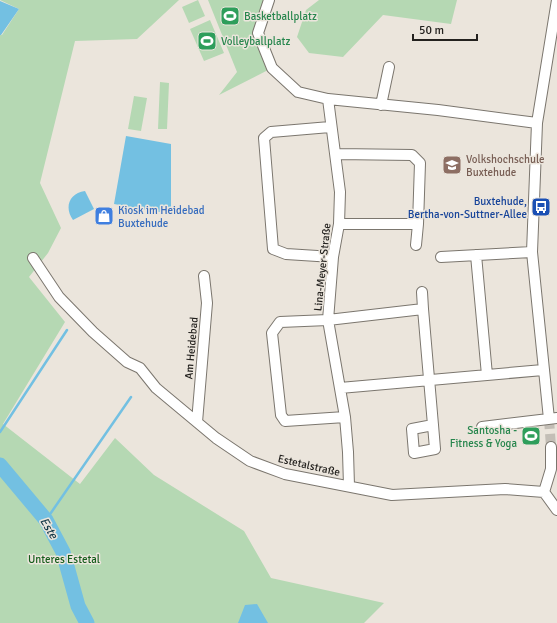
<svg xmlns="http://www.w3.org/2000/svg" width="557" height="623" viewBox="0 0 557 623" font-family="Signika,sans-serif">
  <rect width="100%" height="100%" fill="#ebe5dc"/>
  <path fill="#b5d8b3" d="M 0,0 L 179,0 L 137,39 L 75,41 L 40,183 L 61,228 L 48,253 L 29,277 L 65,322 L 3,424 L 80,484 L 115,438 L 154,475 L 244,531 L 271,578 L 384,603 L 364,623 L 0,623 L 0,35 L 2,35 L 19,9 Z
    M 198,0 L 205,16 L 189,23 L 182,7 Z
    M 208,0 L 269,0 L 258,33 L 272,68 L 219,95 L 237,72 Z
    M 319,0 L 457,0 L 451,24 L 383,15 L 343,57 L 309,53 L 297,37 L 306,10 Z
    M 210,20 L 224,53 L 204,61 L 190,29 Z
    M 160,82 L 169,83 L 167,129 L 158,129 Z
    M 134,96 L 147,98 L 141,131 L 128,129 Z"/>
  <path fill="#73c0e2" d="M 0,1 L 19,9 L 1,35 L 0,35 Z
    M 126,136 L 171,144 L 171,214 L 114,204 Z
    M 85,191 L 94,209 L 73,220 C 64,208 69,193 85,191 Z
    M 257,604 L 268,623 L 238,623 L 245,605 Z"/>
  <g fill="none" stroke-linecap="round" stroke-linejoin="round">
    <path stroke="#73c0e2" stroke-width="2.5" d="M 0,432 L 67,330
      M 46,520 L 131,397"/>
    <path stroke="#73c0e2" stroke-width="15" d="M 0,465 L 46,520 L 63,552 L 78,606 L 87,623"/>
    <path stroke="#c3beb6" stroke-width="10" stroke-dasharray="10 5" stroke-linecap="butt" d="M 549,419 L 551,447"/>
    <defs>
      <path id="street" d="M 269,0 L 258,33 L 272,68 L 298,92 L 328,99 L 438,110 L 537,123
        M 328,99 L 340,192 L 339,224 L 333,257 L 328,320 L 345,417 L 348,452 L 349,486
        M 381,105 L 389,67
        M 330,127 L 271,132 L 264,138 L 273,249 L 286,254 L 333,257
        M 337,154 L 412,155 L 420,163 L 418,224 L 339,224
        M 416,245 L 418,224
        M 476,255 L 487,375
        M 441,257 L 532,252
        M 33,258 L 59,297 L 93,332 L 127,362 L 140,368 L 156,388 L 216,438 L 250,461 L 285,474 L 392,495 L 505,489 L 544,492
        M 422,292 L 423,309
        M 340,388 L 543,370
        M 345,417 L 285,421 L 281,415 L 272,333 L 280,322 L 328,320 L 423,309 L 433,425 L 412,429 L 414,453 L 435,449 L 433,425
        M 549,419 L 532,252 L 537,123 L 557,0
        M 197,422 L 207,303 L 204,276
        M 482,427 L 557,418
        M 544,492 L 551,469 L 551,447
        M 544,492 L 557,510"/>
    </defs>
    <use href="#street" stroke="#7b766e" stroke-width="12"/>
    <use href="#street" stroke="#fff" stroke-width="10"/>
  </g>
  <defs>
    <symbol id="stadium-square" viewBox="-11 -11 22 22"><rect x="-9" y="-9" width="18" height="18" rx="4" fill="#2e9e5b" stroke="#ebe5dc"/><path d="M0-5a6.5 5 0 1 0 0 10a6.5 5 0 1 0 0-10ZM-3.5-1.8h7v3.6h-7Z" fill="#fff"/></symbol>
    <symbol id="university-square" viewBox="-11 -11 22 22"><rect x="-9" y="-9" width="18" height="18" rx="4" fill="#8d6e63" stroke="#ebe5dc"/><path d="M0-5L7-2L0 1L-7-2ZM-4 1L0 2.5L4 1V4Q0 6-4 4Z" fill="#fff"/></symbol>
    <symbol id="bus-square" viewBox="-11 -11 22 22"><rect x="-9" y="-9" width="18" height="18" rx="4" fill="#1a4fb4" stroke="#ebe5dc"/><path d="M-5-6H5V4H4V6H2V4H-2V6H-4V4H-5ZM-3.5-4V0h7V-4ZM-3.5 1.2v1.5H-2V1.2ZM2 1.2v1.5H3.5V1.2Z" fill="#fff"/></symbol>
    <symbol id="shop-square" viewBox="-11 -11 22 22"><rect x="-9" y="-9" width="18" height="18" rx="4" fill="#3f7fe0" stroke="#ebe5dc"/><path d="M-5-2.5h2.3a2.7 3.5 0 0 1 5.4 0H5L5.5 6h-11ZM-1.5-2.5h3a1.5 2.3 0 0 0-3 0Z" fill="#fff"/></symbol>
  </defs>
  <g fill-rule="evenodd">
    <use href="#stadium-square" x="219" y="5" width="22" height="22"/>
    <use href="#stadium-square" x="196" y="30" width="22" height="22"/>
    <use href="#university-square" x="441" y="154" width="22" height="22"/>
    <use href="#bus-square" x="530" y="196" width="22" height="22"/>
    <use href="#shop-square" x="93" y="205" width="22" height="22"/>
    <use href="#stadium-square" x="520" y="425" width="22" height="22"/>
  </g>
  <g text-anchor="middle" stroke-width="3" stroke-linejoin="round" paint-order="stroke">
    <g font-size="11" fill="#27864d" stroke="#ebe5dc" text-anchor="start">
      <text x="244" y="20">Basketballplatz</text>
      <text x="221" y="45">Volleyballplatz</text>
      <text x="517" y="434" text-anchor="end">Santosha -<tspan x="517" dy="13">Fitness &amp; Yoga</tspan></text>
    </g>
    <g font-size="11" fill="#785e54" stroke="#ebe5dc" text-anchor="start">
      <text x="466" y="163">Volkshochschule<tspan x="466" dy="13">Buxtehude</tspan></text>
    </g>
    <g font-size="11" fill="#164399" stroke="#ebe5dc" text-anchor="end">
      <text x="527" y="205">Buxtehude,<tspan x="527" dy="13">Bertha-von-Suttner-Allee</tspan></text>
    </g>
    <g font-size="11" fill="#366cbe" stroke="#ebe5dc" text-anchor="start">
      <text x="118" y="214">Kiosk im Heidebad<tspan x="118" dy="13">Buxtehude</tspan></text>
    </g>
    <g font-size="11" fill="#23211e" stroke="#ebe5dc">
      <text transform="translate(322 267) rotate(-84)" y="4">Lina-Meyer-Straße</text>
      <text transform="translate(191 348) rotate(-85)" y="4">Am Heidebad</text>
      <text transform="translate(309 465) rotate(13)" y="4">Estetalstraße</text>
    </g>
    <g font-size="11" fill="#155d1b" stroke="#ebe5dc">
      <text x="64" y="563">Unteres Estetal</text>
    </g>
    <g font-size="12" font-style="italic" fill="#183b4a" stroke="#ebe5dc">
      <text transform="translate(49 528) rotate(59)" y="4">Este</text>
    </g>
  </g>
  <path d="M413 34v6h64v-6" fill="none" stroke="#23211e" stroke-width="2"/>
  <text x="419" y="34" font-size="12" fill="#23211e" stroke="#ebe5dc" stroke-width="3" paint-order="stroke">50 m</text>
</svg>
